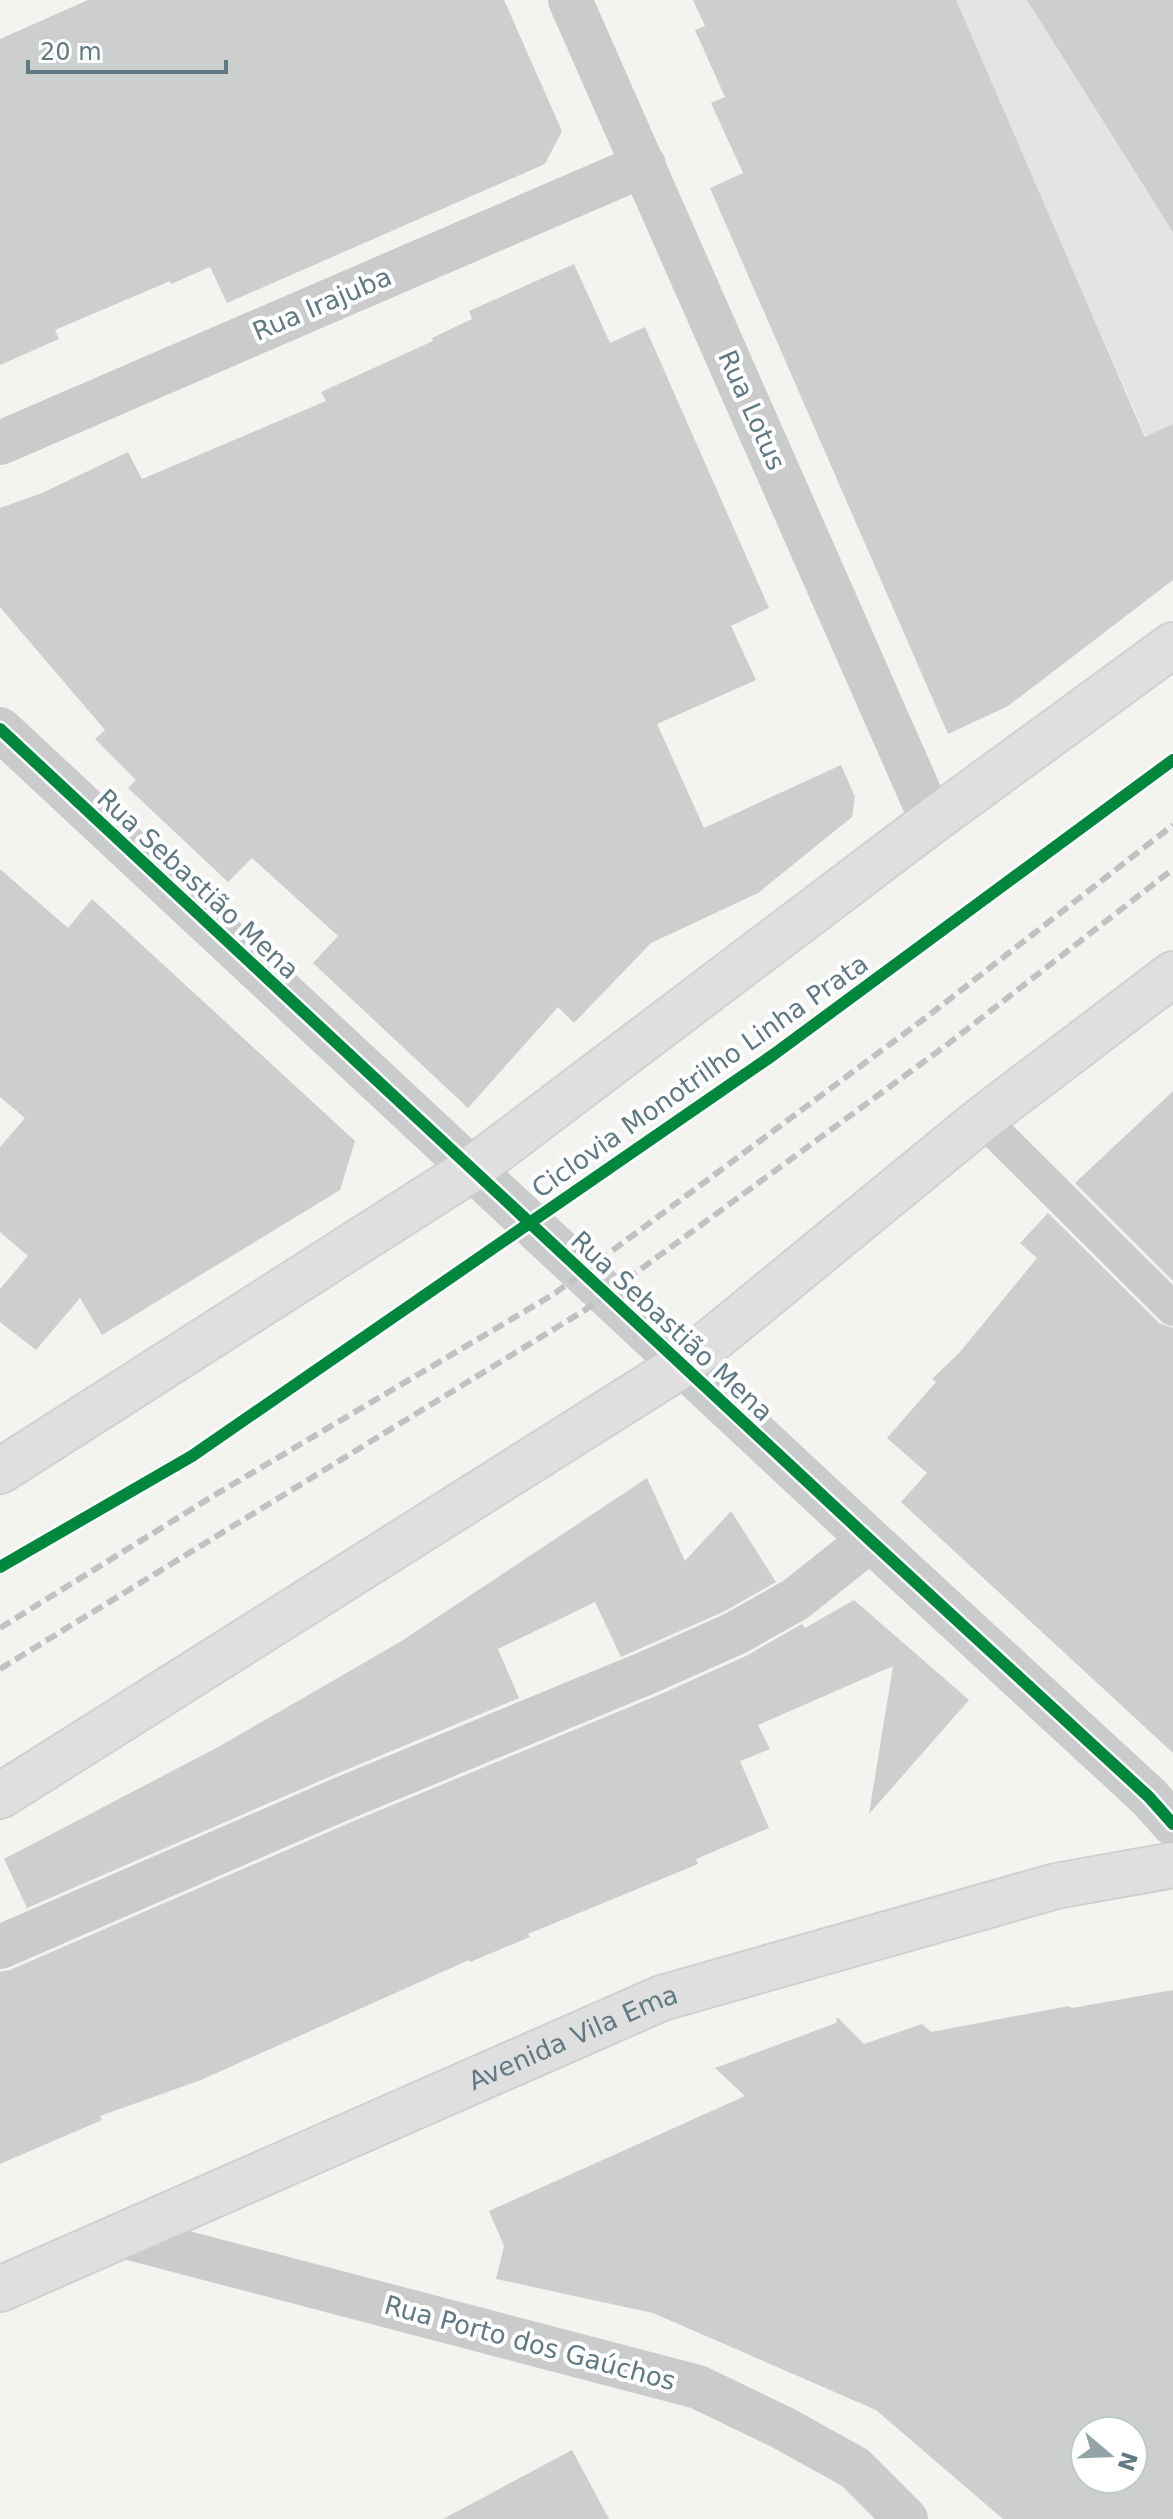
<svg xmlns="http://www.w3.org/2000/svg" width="1173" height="2519" viewBox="0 0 1173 2519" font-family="'DejaVu Sans',sans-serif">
  <rect width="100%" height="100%" fill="#f3f3f0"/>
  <path fill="#e3e4e3" d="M 953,0 L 1173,0 L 1173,500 L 1134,409 Z"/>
  <path fill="#cdcfce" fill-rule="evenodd" d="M 88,0 L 504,0 L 562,131 L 545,164 L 227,303 L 210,267 L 171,284 L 170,281 L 55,330 L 59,339 L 0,365 L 0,39 Z
    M 693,0 L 956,0 L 1145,437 L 1173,424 L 1173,580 L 1008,706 L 948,734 L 710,188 L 743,173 L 711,103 L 725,97 L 695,30 L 705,26 Z
    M 1027,0 L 1173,0 L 1173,232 Z
    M 574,264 L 610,343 L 645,327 L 769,608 L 731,626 L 756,680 L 657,724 L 704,828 L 841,765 L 855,797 L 852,817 L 758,893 L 651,943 L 574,1023 L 558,1007 L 468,1108 L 313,963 L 338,936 L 252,858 L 228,882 L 128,788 L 136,780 L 95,739 L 105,730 L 0,607 L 0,508 L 42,493 L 128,452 L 142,479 L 326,401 L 321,392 L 433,341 L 432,338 L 472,319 L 469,311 Z
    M 0,869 L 68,928 L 92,899 L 355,1141 L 340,1190 L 102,1335 L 80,1298 L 36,1350 L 0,1322 L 0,1289 L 28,1256 L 0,1232 L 0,1147 L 25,1118 L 0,1097 Z
    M 1173,1091 L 1173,1281 L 1075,1183 Z
    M 1048,1213 L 1159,1323 L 1173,1328 L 1173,1753 L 901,1502 L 927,1473 L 887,1438 L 936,1382 L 932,1379 L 960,1352 L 1037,1258 L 1020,1243 Z
    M 647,1478 L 685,1561 L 731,1511 L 776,1582 L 725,1611 L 621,1657 L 595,1602 L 498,1649 L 519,1698 L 329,1777 L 27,1908 L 4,1859 L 220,1746 L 400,1642 Z
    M 854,1600 L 969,1700 L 869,1814 L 893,1666 L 758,1725 L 770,1749 L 740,1761 L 769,1828 L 696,1859 L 698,1864 L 528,1934 L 530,1937 L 470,1962 L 469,1960 L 201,2080 L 100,2116 L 102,2120 L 0,2164 L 0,1972 L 10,1970 L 349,1823 L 661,1694 L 746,1656 L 802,1624 L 805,1628 Z
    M 1173,1990 L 1173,2519 L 1003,2519 L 876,2410 L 653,2313 L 496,2279 L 504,2246 L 489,2211 L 745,2096 L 715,2068 L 836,2023 L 837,2017 L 864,2044 L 922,2024 L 931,2032 L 1069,2006 L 1072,2008 ZM 1085,2431 L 1133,2431 L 1133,2479 L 1085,2479 Z
    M 572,2450 L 609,2519 L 443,2519 Z"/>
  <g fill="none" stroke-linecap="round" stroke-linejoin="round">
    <defs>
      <g id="secondary">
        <path id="s1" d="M 0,2289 L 662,1998 L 1056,1886 L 1173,1865"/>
      </g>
      <path id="primary" d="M 0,1471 L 472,1169 L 932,821 L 1173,645
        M 0,1796 L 682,1365 L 982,1119 L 1173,974"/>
    </defs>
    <use href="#secondary" stroke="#cfd1d0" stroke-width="48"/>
    <use href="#primary" stroke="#d0d1d1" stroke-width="48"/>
    <path stroke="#cacccc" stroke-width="34" d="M 982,1119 L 1173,1309"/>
    <path stroke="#cacccc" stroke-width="44" d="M 570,0 L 932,821
      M 0,443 L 644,165
      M 0,729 L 870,1540 L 1149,1797 L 1173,1824
      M 0,1947 L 339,1800 L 651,1671 L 736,1633 L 796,1599 L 870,1540
      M 122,2236 L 698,2387 L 783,2428 L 855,2468 L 906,2519"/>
    <use href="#secondary" stroke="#dfdfe0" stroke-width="44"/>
    <use href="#primary" stroke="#dfdfe0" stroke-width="44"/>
    <path stroke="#bfc2c2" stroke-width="6" stroke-dasharray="12 6" stroke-linecap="butt" d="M 0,1628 L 213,1496 L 554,1294 L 928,1016 L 1173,825
      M 0,1669 L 585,1310 L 948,1044 L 1173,869"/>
    <defs>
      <path id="cycleway" d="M 0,729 L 870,1540 L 1149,1797 L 1173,1824
        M 0,1567 L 192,1456 L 773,1055 L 1173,760"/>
    </defs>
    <use href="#cycleway" stroke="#fff" stroke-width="17"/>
    <use href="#cycleway" stroke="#00873e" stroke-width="12"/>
  </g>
  <g text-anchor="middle" stroke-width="8" stroke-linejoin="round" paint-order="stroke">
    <g font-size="26" fill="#607983" stroke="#fff">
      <text transform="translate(322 304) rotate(-23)" y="9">Rua Irajuba</text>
      <text transform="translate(752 410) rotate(66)" y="9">Rua Lotus</text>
      <text transform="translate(198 884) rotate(43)" y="9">Rua Sebastião Mena</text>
      <text transform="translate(700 1076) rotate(-35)" y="9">Ciclovia Monotrilho Linha Prata</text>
      <text transform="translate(672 1326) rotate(43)" y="9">Rua Sebastião Mena</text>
      <text dy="9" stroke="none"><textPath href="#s1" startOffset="626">Avenida Vila Ema</textPath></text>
      <text transform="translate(530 2343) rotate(15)" y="9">Rua Porto dos Gaúchos</text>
    </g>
  </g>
  <g transform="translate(1109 2455) rotate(109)"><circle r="38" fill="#ffffff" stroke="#bfc9cd" stroke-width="2"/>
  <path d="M0-6L14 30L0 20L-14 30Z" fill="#93a4a9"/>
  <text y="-12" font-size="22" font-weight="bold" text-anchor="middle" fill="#607983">N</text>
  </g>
  <path d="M28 60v12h198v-12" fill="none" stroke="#607983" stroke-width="4"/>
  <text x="40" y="60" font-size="24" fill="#607983" stroke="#ffffff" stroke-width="6" paint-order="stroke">20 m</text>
</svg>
